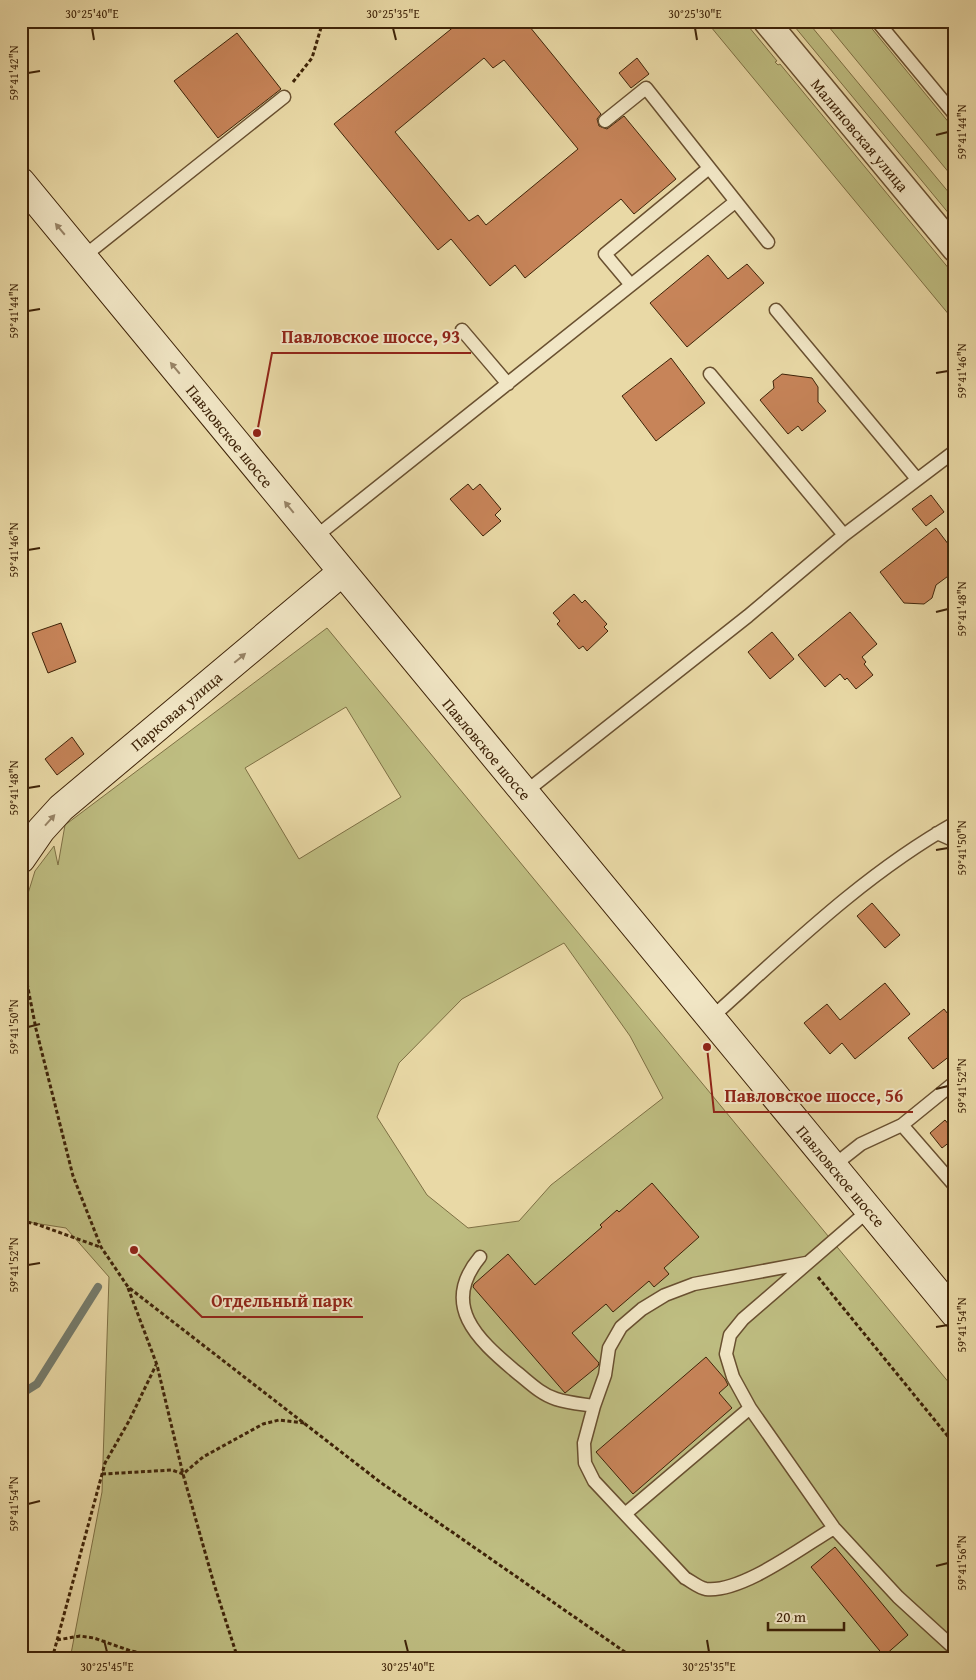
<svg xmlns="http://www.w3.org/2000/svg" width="976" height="1680" viewBox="0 0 976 1680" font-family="'Gentium Book Plus',serif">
  <rect width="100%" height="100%" fill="#e9d9a6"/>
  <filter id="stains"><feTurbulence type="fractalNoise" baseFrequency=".004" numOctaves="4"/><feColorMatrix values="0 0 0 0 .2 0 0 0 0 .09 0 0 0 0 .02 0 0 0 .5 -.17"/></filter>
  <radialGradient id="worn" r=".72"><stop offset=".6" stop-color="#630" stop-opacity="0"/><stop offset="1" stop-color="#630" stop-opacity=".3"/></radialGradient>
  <path fill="#bebd81" stroke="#7e7044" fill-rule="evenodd" d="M 706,21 L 744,21 L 777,61 L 775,62 L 778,65 L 780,64 L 955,276 L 955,322 Z
    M 790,21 L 807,21 L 955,200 L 955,221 Z
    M 824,21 L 862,21 L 867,26 L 869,25 L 955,130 L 955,180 Z
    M 327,628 L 955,1390 L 955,1659 L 70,1659 L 102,1492 L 109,1277 L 66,1228 L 21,1221 L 21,916 L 35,871 L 54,846 L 58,865 L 65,825 ZM 346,707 L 401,797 L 299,859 L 245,768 ZM 564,943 L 630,1036 L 663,1098 L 551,1185 L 519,1221 L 468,1228 L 427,1195 L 377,1117 L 399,1063 L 462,999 Z"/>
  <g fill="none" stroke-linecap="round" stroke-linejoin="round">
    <path stroke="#757c6d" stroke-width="8" d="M 21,1394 L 37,1384 L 98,1287"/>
  </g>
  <path fill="#c78459" stroke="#3e2308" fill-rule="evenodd" d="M 461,21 L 525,21 L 601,114 L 597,119 L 599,126 L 607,129 L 624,116 L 676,179 L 634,214 L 621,199 L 525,278 L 515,265 L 490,286 L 451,239 L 438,250 L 334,124 ZM 484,58 L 493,68 L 504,60 L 578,149 L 486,225 L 478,215 L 469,221 L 395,132 Z
    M 237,33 L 281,89 L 218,138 L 174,81 Z
    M 637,58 L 649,74 L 631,88 L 619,73 Z
    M 708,255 L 728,279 L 747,264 L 764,283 L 687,347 L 650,303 Z
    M 671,358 L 705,403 L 656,441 L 622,396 Z
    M 782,374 L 812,378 L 818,387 L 818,402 L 826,411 L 802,431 L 798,426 L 788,434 L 760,400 L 774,388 L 773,381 Z
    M 468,484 L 473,490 L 480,484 L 501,509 L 495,515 L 501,521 L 483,536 L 450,499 Z
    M 931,495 L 944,512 L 926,526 L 912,509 Z
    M 936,528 L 955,553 L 955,571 L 936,585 L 932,598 L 924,604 L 904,603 L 880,572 Z
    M 574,594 L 582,603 L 585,600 L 607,624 L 604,627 L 608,631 L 587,651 L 583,646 L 579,649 L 557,624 L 560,621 L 553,613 Z
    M 850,612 L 877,644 L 862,657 L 866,662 L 864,664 L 873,675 L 856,689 L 847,678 L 845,680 L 840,674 L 825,687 L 798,655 Z
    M 61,623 L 76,662 L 48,673 L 32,633 Z
    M 772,632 L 794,659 L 770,679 L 748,652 Z
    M 72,737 L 84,754 L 57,775 L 45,759 Z
    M 872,903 L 900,935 L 885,948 L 857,916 Z
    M 885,983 L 910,1014 L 855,1059 L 842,1043 L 830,1054 L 804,1023 L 827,1004 L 840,1020 Z
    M 944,1009 L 955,1023 L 955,1052 L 933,1069 L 908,1038 Z
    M 945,1120 L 955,1132 L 955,1138 L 942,1148 L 930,1133 Z
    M 652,1183 L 699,1237 L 664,1268 L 669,1274 L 654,1287 L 649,1281 L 613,1312 L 606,1304 L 572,1333 L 599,1363 L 598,1366 L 565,1393 L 473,1287 L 474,1284 L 508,1254 L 535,1285 L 602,1227 L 600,1225 L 617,1210 L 619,1212 Z
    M 706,1357 L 725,1379 L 728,1385 L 719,1393 L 732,1408 L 633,1494 L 596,1452 Z
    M 835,1547 L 908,1635 L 884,1656 L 811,1567 Z"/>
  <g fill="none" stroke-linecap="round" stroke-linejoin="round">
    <defs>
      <path id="service" d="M 877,21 L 955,115
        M 605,121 L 646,88 L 768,242
        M 83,257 L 284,97
        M 631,285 L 605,254 L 709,168
        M 776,310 L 917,479
        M 462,330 L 508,384
        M 710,374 L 844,535
        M 314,538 L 735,202
        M 524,793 L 748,616 L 844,535 L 955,451
        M 937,833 L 955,841
        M 711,1018 C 788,949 864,874 955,823
        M 902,1125 L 955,1186
        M 833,1166 L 861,1144 L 902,1125 L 955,1082
        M 869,1210 L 743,1319 L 730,1335 L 726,1354 L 733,1377 L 750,1408 L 834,1528 L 898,1597 L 955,1649
        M 480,1257 C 440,1305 477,1339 515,1371 C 528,1381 540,1394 556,1399 C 568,1403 581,1404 594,1406
        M 806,1263 L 694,1284 L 665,1295 L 642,1309 L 621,1327 L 609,1348 L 605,1375 L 594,1406 L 584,1443 L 585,1463 L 594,1481 L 685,1578 C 691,1581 699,1588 706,1589 C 742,1593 802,1547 834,1528
        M 625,1514 L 750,1408"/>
      <path id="minor" d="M 766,21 L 955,249"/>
      <path id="secondary" d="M 21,182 L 955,1314
        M 21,859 L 41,830 L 61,808 L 342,572"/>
    </defs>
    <use href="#service" stroke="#695030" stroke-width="15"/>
    <use href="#minor" stroke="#695030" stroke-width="28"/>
    <use href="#secondary" stroke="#3e2308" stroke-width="30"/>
    <path stroke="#3e2308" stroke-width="3" stroke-dasharray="4 2.5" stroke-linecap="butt" d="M 293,82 L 312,58 L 323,21
      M 21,925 L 26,978 L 36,1029 L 73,1176 L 101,1247 L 128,1287 L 380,1482 L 635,1659
      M 21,1221 L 36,1224 L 100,1247
      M 818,1277 L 955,1445
      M 128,1288 L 157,1365 L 183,1474 L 214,1584 L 238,1659
      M 102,1474 L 172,1470 L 183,1474 L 203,1457 L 263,1424 L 279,1420 L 305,1423
      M 57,1640 L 80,1636 L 94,1638 L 131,1651 L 173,1659
      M 52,1659 L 105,1463 L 129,1421 L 156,1365"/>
    <use href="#service" stroke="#f1e6c5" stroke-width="12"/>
    <use href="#minor" stroke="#f1e6c5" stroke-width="25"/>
    <use href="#secondary" stroke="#f1e6c5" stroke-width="28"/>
  </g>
  <defs><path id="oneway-solid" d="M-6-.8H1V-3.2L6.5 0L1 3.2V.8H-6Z" transform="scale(1.25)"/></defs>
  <g fill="#988466">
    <use href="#oneway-solid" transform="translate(60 229) rotate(-130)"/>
    <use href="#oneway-solid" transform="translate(175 368) rotate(-130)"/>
    <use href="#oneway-solid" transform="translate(289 507) rotate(-129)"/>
    <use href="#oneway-solid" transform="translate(240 658) rotate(-40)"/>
    <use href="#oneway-solid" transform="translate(50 820) rotate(-48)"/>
  </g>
  <path fill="none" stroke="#3e2308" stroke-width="2" d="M 92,28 L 94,40M 393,28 L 396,40M 695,28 L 697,40M 28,73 L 40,71M 936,135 L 948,132M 28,311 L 40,309M 936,373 L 948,371M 28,550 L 40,548M 936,612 L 948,609M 28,788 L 40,786M 936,850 L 948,848M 28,1027 L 40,1024M 936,1089 L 948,1086M 28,1265 L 40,1263M 936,1327 L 948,1325M 28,1504 L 40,1501M 936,1566 L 948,1563M 104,1640 L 107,1652M 405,1640 L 408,1652M 707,1640 L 709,1652"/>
  <g text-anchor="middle" stroke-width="4" stroke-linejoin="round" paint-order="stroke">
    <g font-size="16" fill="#3e2308" stroke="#f1e6c5">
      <text transform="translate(860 135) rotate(50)" y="6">Малиновская улица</text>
      <text transform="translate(230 436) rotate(51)" y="6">Павловское шоссе</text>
      <text transform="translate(176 711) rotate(-40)" y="6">Парковая улица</text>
      <text transform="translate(487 749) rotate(50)" y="6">Павловское шоссе</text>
      <text transform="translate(841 1176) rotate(50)" y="6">Павловское шоссе</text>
    </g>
  </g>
  <path fill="none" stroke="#8f2418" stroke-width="2" d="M257 433L272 353H471M707 1047L714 1112H913M134 1250L202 1317H363"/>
  <g fill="#8f2418" stroke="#f1e6c5" stroke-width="2">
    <circle cx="257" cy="433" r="5"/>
    <circle cx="707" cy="1047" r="5"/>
    <circle cx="134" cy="1250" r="5"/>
  </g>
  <g font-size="18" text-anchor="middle" font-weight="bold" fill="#8f2418" stroke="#f1e6c5" stroke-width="4" stroke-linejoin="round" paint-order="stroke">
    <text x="371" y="343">Павловское шоссе, 93</text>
    <text x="814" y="1102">Павловское шоссе, 56</text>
    <text x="282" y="1307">Отдельный парк</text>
  </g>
  <rect width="976" height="1680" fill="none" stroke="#e9d9a6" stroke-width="55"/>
  <path d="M768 1622v8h76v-8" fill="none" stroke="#3e2308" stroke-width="2.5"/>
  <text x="776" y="1622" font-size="15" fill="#3e2308" stroke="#f1e6c5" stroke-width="4" paint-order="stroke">20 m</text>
  <rect x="28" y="28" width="920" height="1624" fill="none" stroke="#3e2308" stroke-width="2"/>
  <g font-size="12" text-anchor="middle" fill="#3e2308">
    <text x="92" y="18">30°25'40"E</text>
    <text x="393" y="18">30°25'35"E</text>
    <text x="695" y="18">30°25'30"E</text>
    <text transform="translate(14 73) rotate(-90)" y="4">59°41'42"N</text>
    <text transform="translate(962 132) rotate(-90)" y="4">59°41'44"N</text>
    <text transform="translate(14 311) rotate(-90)" y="4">59°41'44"N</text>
    <text transform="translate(962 371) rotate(-90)" y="4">59°41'46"N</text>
    <text transform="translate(14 550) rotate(-90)" y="4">59°41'46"N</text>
    <text transform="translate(962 609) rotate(-90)" y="4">59°41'48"N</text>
    <text transform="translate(14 788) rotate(-90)" y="4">59°41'48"N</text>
    <text transform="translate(962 848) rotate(-90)" y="4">59°41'50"N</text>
    <text transform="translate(14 1027) rotate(-90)" y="4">59°41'50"N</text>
    <text transform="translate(962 1086) rotate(-90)" y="4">59°41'52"N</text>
    <text transform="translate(14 1265) rotate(-90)" y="4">59°41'52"N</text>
    <text transform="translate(962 1325) rotate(-90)" y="4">59°41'54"N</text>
    <text transform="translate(14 1504) rotate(-90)" y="4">59°41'54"N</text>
    <text transform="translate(962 1563) rotate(-90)" y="4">59°41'56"N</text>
    <text x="107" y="1671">30°25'45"E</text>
    <text x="408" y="1671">30°25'40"E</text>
    <text x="709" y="1671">30°25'35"E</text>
  </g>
  <rect width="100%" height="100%" filter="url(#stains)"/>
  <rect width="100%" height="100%" fill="url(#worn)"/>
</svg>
